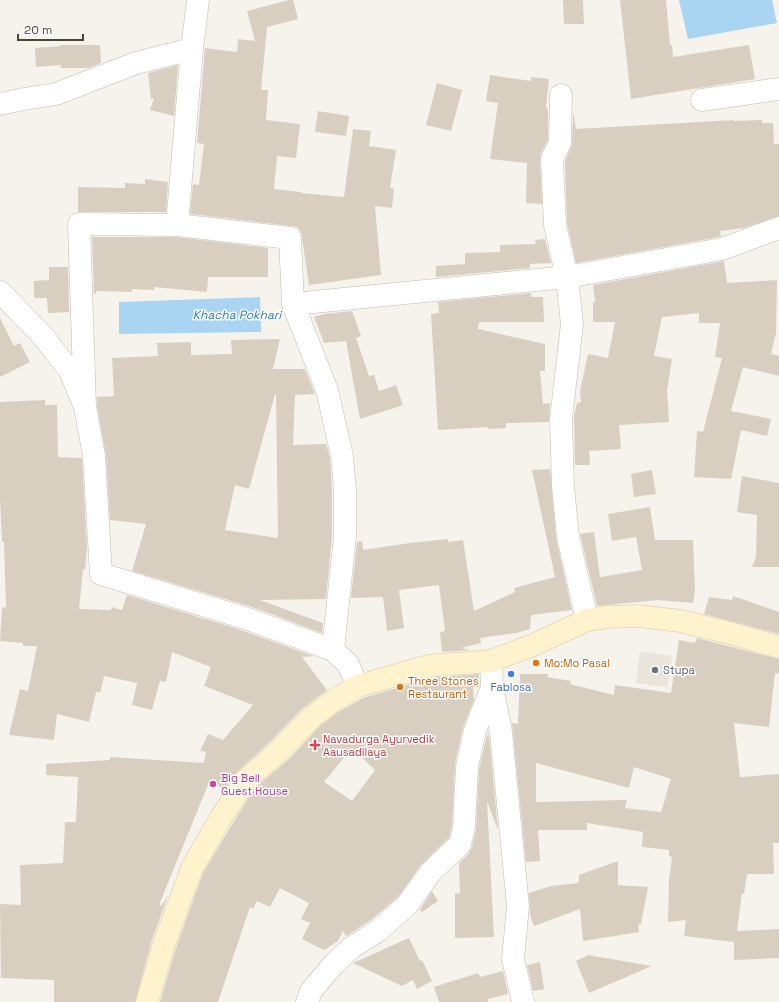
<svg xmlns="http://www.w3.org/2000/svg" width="779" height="1002" font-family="'Space Grotesk',sans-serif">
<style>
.residential{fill:#eae5da}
.water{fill:#a9d4f2}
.building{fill:#d8cfc1;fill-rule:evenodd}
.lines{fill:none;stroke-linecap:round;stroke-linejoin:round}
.street-casing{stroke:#c2bbae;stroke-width:23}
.secondary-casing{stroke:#d6c79b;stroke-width:23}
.street{stroke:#fff;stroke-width:22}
.secondary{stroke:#fff3cd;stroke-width:22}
.food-dot{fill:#e8710a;stroke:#fff;stroke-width:1.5}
.worship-dot{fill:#6b7280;stroke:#fff;stroke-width:1.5}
.shop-dot{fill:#3f7fe0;stroke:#fff;stroke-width:1.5}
.health-dot{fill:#e0444e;stroke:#fff;stroke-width:1.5}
.hotel-dot{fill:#d1479c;stroke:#fff;stroke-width:1.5}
.labels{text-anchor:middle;stroke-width:3;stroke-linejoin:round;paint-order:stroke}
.food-label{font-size:11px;fill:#c56008;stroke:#fff;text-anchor:start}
.worship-label{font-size:11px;fill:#5b616d;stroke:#fff;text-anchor:start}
.shop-label{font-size:11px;fill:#366cbe;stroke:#fff}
.health-label{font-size:11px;fill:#be3a42;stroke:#fff;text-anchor:start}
.hotel-label{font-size:11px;fill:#b23c85;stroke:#fff;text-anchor:start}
.water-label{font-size:12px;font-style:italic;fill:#2e7ab2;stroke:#fff}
</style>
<rect width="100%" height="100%" fill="#f6f3ec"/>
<path class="residential" d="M640,651L672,656L667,687L636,683Z"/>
<path class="water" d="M679,0H772L777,23L688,39Z
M260,297L261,332L119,334V302Z"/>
<path class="building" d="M289,0H293L298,19L267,27L261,90H268L266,120L300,124L296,158L277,156L274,189L301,192V193L344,197L353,129L371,131L369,146L396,150L390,188L394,189L392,208L375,206L381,275L309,285L302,237L301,232L297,227L291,226L190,214L193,184L199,185L204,144L197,143L205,48L237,52L238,39L255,41L247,11Z
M563,0H583L584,24H564Z
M620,0H666L670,45H672L673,57L749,45L755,79L631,99Z
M61,45H100L101,63L89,68H61V65L36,67L35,48L61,46Z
M178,65L174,116L150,110L154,98L151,99L148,73Z
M490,75L531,81V77L549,79L546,108L548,109V140L541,153L540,160L542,204L526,203L527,163L490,159L498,103L486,101Z
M437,83L462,90L451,131L426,125Z
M318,111L349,116L346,136L315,132Z
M573,115H574L576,129L734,120V121L762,120V123H773L774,144H779V216L744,228L720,231L721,236L719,237L576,263L567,223L565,162L572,144Z
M145,179L168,182L166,212H78V187L125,188V183L145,184Z
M92,237H176L268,248V277H208L207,292L154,287V290L132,289V292L96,291V294H94Z
M545,239L551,263L530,264V268L436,277V266L465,264V253L500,252V245L536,244L535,240Z
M724,261L727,283L777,280L776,333L771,354L779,356V376L743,367L731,411L771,419L767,436L741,430L731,479L694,477L697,431L703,432L722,358L715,357L720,323H699V313L662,317L654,356L672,359L667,391L669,422L619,425L621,449L589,451L590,465H575L574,415L577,403L581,402L580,391L588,354L608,358L615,322H593V302H595L593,285Z
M49,267H68L69,312L48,313L47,298H34V281L49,280Z
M531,293V297H543L544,322H479L478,329L545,344V371H540L543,404L550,403L549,422L506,423V428L488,429V427L438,430L431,314L439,313L438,302Z
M352,311L361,336L356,338L369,376L374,375L379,391L396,385L403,405L360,419L346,341L324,343L314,317L324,314Z
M0,318L14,346L20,343L30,362L0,377Z
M280,339L273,369H305L315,394L295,395L293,445L326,444L330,458L332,491V535L326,599L260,600L323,623L322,633L249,606L132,571L146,524L110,520L106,455L97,406V397L114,396L112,358L158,356L157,343L191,342V355L232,354L231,340ZM275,394H276L278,538L225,530L235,485L249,489Z
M45,400V405H57L58,457L82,458L87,548L85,570L83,569L79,609L111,610L112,607L122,610L127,595L241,630L313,656L302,657L327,690L303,708L271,741L238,771L224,790L210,780L159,905L161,906L168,896L152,940L135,1002H54V980L1,978L0,904L21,905L20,865L63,863L65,822H76L78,777L46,775V764L110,760V757L204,763L206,752L200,751L208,734L223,740L253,705L204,686L211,667L172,652L166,682L160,681L152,710L132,705L137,683L104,676L100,693L96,692L89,722L57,714L54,740L9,735L20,689L28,691L37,646H23V643L0,641L2,607L6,608L4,542H2L0,497V402Z
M550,469L556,538L572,610L531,615L530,629L516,633L480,638L481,643L461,648L470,650L442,652L440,632L445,631L439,585L399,590L404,628L387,631L383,597L351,598L357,542L362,541L363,550L410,543L448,539V542L463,540L474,611L515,592L514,588L555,577L532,470Z
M652,470L656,494L634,497L631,474Z
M742,476L779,483V567H752L756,557L757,515L737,512Z
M650,507L655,540H693L695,590L693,603L658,600L597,606L580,534L594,532L600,577L642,570L636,537L612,541L608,514Z
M733,596L779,612V634L704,614L709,597L732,600Z
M697,638L779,659V674L775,673L769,727L734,723L740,777L779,774V843H773L774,874H747L744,894L742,893L737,931L779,929V958L734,960V942L684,936L686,920L668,922L669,880L672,857L669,856V850L642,847L643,832L587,823V830H538L540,861L526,862L512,723L518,724L520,674H548L547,677L571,681L570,684L614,695L615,685L671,693L679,640L695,643ZM536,763L629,788L634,767L671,779L665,798L668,799H665L661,812L625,808L627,800L536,802Z
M479,674V687H473L474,700L463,727L455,764L452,825L449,838L421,865L398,897L371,920L348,935L346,936L343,931L338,941L324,950L302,939L310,923L301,919L309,903L280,888L270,907L257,901L253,909L250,907L218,1002H160L176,948L203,873L231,826L255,788L289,759L320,726L340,711L363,698L430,678ZM352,748L375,770L352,801L324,782Z
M487,735H489L498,830L487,801L494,937L455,938V894L460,893L459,863L469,853L472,847L476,830L479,769Z
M618,861V885L648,887L641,924L638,925L639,932L583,941L580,909L534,926L530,915L529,893L551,886L579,883V875Z
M432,891L438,901L422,912L420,909Z
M409,938L420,961L422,960L432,981L417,989L413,980L402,986L353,963Z
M588,955L652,966L589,993L576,961Z
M540,962L544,989L533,991L527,965Z
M503,971L508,994L487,999L488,1002H439L434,987L478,973L480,977Z"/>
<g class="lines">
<defs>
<path id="street" d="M561,95L560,143L552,159L555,225L567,277L572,324L561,419L563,487L568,537L587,620
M702,100L779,89
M0,104L24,99L56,94L136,63L192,49
M177,225L192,49L198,0
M0,292L42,335L70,371L85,407L94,456L101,574L245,618L333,650L348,664L358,686
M293,304L567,277L722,249L779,228
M85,407L79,224L177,225L290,238L293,304L327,390L342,456L345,490V536L333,650
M492,687L501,732L518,906L513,959L523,1002
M307,1002L311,991L333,965L351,948L379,930L407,905L431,872L460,844L464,827L467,767L475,730L492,687L491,661"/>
<path id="secondary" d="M147,1002L164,944L192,868L220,819L246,780L280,750L312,717L333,701L358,686L428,666L491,661L533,645L587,620L608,617L639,616L680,621L730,633L779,647"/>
</defs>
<use href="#street" class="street-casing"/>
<use href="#secondary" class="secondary-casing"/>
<use href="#street" class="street"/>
<use href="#secondary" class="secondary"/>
</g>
<g class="food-dot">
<circle cx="536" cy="663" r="4"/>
<circle cx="400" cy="687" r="4"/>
</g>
<circle class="worship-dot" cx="655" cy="670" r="4"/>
<circle class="shop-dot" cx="511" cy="674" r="4"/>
<path class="health-dot" d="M313 739h4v4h4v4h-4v4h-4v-4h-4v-4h4z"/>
<circle class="hotel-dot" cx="213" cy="784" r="4"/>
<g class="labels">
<g class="food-label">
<text x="544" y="667">Mo:Mo Pasal</text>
<text x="408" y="685">Three Stones<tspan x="408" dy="13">Restaurant</tspan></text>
</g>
<g class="worship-label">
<text x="663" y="674">Stupa</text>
</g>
<g class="shop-label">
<text x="511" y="691">Fablosa</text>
</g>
<g class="health-label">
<text x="323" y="743">Navadurga Ayurvedik<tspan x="323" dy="13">Aausadilaya</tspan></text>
</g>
<g class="hotel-label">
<text x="221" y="782">Big Bell<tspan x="221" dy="13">Guest House</tspan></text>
</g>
<g class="water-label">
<text x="237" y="319">Khacha Pokhari</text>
</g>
</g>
<path d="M18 34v6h65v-6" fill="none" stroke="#4b4439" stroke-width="2"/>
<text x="24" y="34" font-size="12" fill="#4b4439" stroke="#ffffff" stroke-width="3" paint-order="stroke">20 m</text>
</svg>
